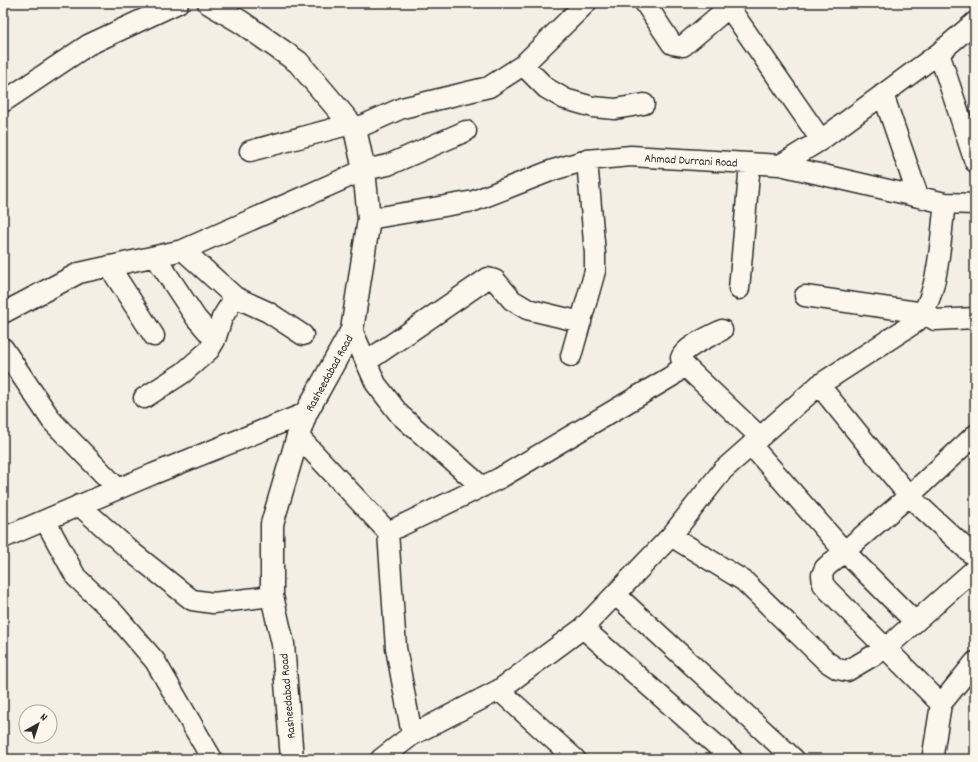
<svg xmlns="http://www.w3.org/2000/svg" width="978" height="762" font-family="Dekko,sans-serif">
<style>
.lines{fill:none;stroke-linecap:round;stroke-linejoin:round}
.street-casing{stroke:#2b2b2b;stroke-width:23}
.secondary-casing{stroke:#2b2b2b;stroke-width:25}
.street{stroke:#fbf7ec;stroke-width:20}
.secondary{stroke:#fbf7ec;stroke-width:22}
.labels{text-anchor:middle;stroke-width:3;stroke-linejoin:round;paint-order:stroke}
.street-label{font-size:12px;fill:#2b2b2b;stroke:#fbf7ec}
</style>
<rect width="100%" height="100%" fill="#f3efe4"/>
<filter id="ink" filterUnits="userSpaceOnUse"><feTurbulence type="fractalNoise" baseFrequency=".025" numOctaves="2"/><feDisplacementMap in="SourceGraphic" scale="8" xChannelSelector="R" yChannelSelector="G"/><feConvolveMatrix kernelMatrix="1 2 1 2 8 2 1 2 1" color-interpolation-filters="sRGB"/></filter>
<g filter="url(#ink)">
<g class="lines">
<defs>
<path id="street" d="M645,3L672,44L683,46L729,7
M726,3L821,140
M939,53L975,162
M523,65L546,88L565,99L593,107L615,109L644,104
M883,94L918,196
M3,102L88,45L178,3
M355,129L402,108L489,87L523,65L586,3
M250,151L351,124
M780,165L945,203L975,204
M369,219L474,201L553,170L587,160L631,156L780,165L821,140L939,53L975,22
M183,250L235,297L268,312L303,335
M155,256L196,318L215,340
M109,266L154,336
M739,289L750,163
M805,296L924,313L935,320L975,318
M3,313L79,273L183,250L364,170L388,165L466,131
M352,330L376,384L400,415L482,487
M722,330C711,336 684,347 681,358L684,365L760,437
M3,348L52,421L118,489
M571,356L595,271V254L587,160
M366,362L488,278L495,280L512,300L527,309L581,322
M819,385L909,496L975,557
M144,398L183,373L209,350L215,340L222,318L235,297
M298,436L388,532L396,648L412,735
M751,445L844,551L915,622
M79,505L133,553L192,600L213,603L272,596
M45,520L76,577L114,613L155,661L212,759
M388,532L500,478L672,376L684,365
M671,536L744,581L827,662L838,669L847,671L886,648L975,569
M3,538L153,474L306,413
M616,595L794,759
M583,628L732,759
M499,690L575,759
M941,704L828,590L823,584L822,575L825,568L909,496L975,435
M381,759L412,735L499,690L583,628L671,536L723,470L819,385L916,322C940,295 940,238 945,203
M934,759L933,754L941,704L975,662"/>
<path id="secondary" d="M209,3L241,22L298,62L355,129L364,170L369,219L352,330L306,413L298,436L272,524V596L283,644L292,759"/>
</defs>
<use href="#street" class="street-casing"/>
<use href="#secondary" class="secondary-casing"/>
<use href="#street" class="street"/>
<use href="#secondary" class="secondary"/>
</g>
</g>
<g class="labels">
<g class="street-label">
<text transform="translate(691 160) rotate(3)" y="4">Ahmad Durrani Road</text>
<text transform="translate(329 373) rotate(-61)" y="4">Rasheedabad Road</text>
<text transform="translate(287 696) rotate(-95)" y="4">Rasheedabad Road</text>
</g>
</g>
<rect width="978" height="762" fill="none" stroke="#fbf7ec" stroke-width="16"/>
<rect x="8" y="8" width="962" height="746" fill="none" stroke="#2b2b2b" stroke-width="1.5" filter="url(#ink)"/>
<g transform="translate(38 724) rotate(39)"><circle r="19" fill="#fbf7ec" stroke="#a8a59f"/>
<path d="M0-3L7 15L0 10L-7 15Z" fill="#2b2b2b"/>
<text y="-6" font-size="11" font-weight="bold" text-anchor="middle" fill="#2b2b2b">N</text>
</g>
</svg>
